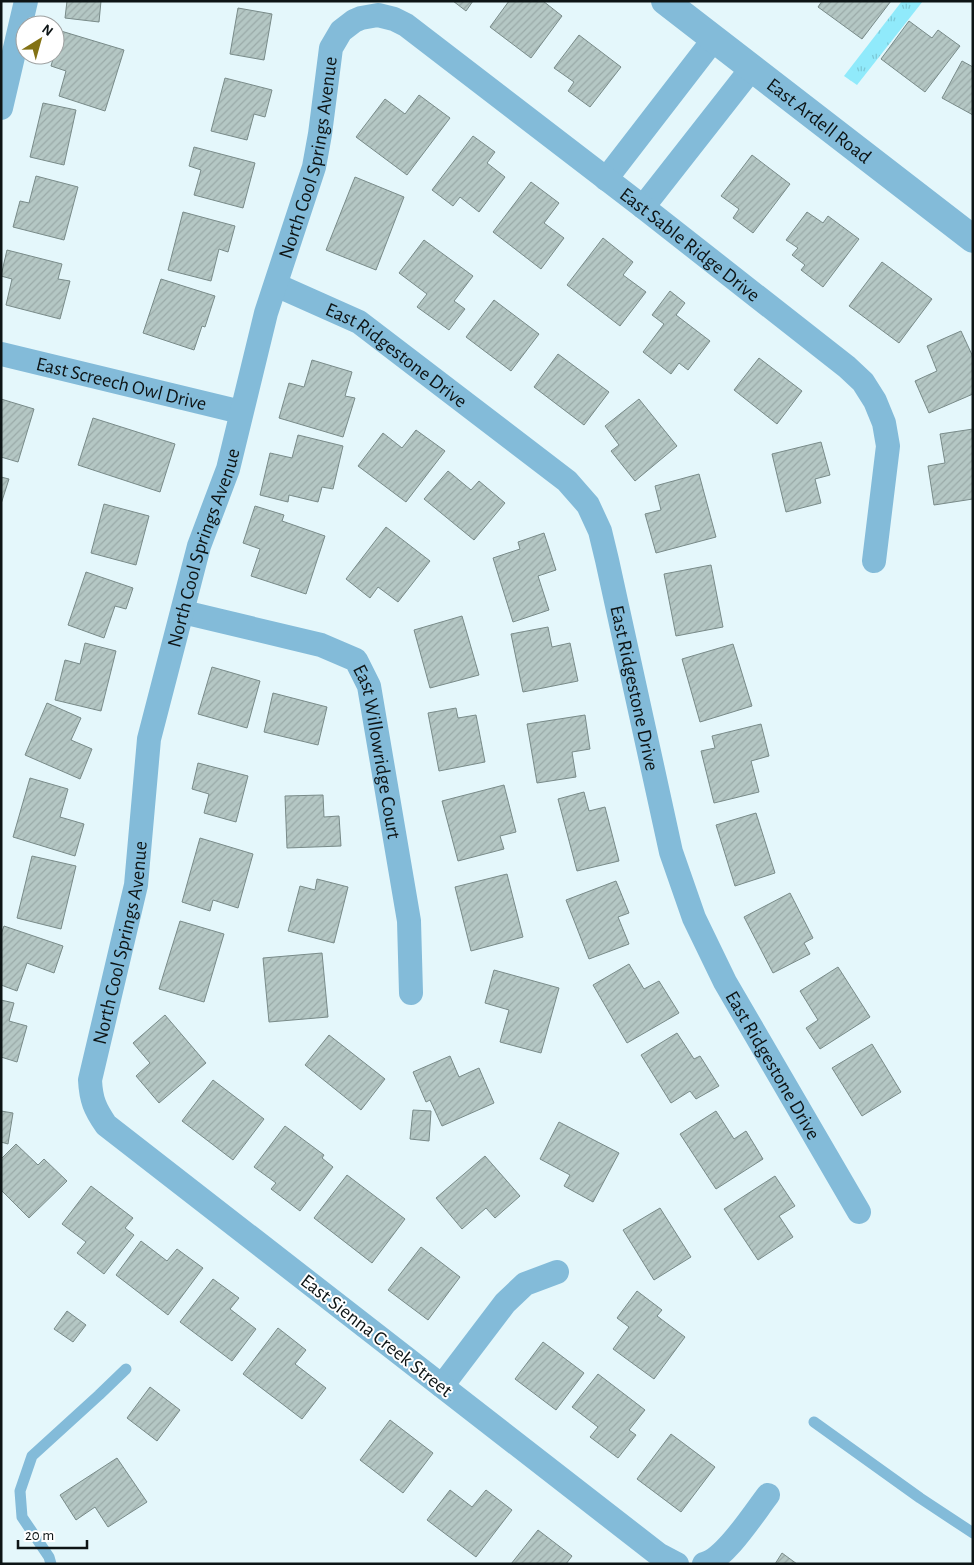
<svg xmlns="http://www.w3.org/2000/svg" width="974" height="1565" font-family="'Alegreya Sans',sans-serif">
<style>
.grass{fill:url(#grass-tufts)}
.building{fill:url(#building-hatch);stroke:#798b89}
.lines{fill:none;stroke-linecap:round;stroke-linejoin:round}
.service{stroke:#83bbd9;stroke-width:11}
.minor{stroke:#83bbd9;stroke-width:24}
.tertiary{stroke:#83bbd9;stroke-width:28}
.labels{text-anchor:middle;stroke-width:4;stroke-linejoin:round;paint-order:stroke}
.street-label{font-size:20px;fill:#0d1415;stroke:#fff}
</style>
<defs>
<pattern id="grass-tufts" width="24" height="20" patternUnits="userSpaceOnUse" patternTransform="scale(1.25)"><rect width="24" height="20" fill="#90eafb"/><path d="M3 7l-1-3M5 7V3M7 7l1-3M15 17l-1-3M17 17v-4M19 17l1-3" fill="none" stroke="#7bc8d6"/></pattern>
<pattern id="building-hatch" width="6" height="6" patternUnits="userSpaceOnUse" patternTransform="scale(1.25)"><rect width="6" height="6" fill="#b4c7c4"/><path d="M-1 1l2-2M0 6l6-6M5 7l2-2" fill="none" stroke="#9aaaa8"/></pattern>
</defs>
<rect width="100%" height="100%" fill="#e4f7fb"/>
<path class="grass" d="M902,1H923L857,85L844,76Z"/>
<path class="building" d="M67,1H101L99,22L65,18Z
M453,1H473L466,11Z
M509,1H543L562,16L531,58L490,27Z
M822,1H891L862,39L818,7Z
M238,8L272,14L264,60L230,54Z
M909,21L932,38L938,30L960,46L925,92L881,59Z
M61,31L124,50L105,111L59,96L66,71L51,66Z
M579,35L621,67L590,107L568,91L574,82L554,68Z
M962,61L973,67V115L942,98Z
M225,78L272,90L265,117L254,114L247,140L211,131Z
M419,95L450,118L407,175L356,137L385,99L405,114Z
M43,103L76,110L64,165L30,157Z
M473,136L495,152L487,163L505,177L479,212L460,197L453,206L432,190Z
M194,147L255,163L243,208L194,195L201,170L189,166Z
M752,155L790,184L753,233L733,218L739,209L721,196Z
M36,176L78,187L64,240L13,227L20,201L29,203Z
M355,177L404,197L376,270L326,250Z
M531,182L559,203L544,223L564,238L541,269L493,232Z
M183,212L235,226L228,252L219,249L211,281L168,270Z
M807,212L823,223L828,216L859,239L823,287L801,270L805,265L792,255L798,248L786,240Z
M603,238L633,262L623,275L646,292L620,326L567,285Z
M424,240L473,276L454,301L465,309L449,330L417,307L427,294L399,273Z
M7,250L62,264L58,279L70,281L60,319L6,305L12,279L1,276Z
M882,262L932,299L899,343L849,306Z
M161,279L215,296L205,327L202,326L194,350L143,333Z
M670,291L685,303L676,315L710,341L688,370L679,363L671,374L643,352L664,324L652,315Z
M494,300L539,334L511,371L466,337Z
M961,331L973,357V394L929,413L915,381L937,371L927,346Z
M558,354L609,392L584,425L534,387Z
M759,358L802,391L777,424L734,390Z
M312,360L352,372L345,396L355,398L343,437L279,418L289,383L304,387Z
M1,399L34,409L18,462L1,457Z
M639,399L677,446L635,481L611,451L619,445L605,426Z
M93,418L175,444L160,492L78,465Z
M973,429V499L934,505L928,466L945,463L940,434Z
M416,430L445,451L406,502L358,466L383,433L402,448Z
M298,435L343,446L333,489L322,487L318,502L289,495L288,502L260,495L270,453L292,458Z
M821,442L830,475L815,479L821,503L786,512L772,454Z
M448,471L471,490L479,481L505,503L474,540L424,499Z
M699,474L716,537L656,553L645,514L661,510L655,486Z
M1,477L9,479L1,504Z
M104,504L149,516L136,565L91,553Z
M255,506L284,515L282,521L325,536L306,594L251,576L260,549L243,543Z
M386,527L430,561L398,602L378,587L370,598L346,579Z
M544,533L556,570L538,576L549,610L513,622L493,558L520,549L518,542Z
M711,565L723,627L676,636L664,574Z
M86,572L133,588L126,609L115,606L104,638L68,625Z
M462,616L479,675L430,688L414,630Z
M548,627L552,647L570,643L578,681L523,692L511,634Z
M85,643L116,651L101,711L55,700L65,660L80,664Z
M733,644L752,706L700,722L682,659Z
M212,667L260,681L247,728L198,714Z
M273,693L327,707L318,745L264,732Z
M47,703L81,718L71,740L92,749L80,779L25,755Z
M456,708L458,718L476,715L485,762L439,771L428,713Z
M585,715L590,749L572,752L576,777L537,783L527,724Z
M761,724L769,756L751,761L759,792L714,803L701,751L715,748L712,736Z
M198,763L248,776L236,822L204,813L209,794L192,789Z
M30,778L68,789L60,817L84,824L75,856L13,837Z
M504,785L516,832L500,836L504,849L458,861L442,801Z
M584,792L589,811L605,807L619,861L577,871L558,799Z
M323,795L324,817L339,816L341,846L287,848L285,796Z
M756,813L775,873L735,886L716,825Z
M200,838L253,854L238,908L213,900L210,911L182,902Z
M32,856L76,866L61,929L17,918Z
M507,874L523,937L471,951L455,887Z
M317,879L348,887L334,943L288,931L300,886L315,890Z
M616,881L629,913L618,917L629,944L589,959L566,900Z
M790,893L813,938L804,943L810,954L773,973L744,917Z
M180,921L224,934L204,1002L159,989Z
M4,926L63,946L54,973L27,963L17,991L1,985V934Z
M322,953L328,1017L269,1022L263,958Z
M629,964L644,989L659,981L679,1013L627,1043L593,985Z
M838,967L870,1017L820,1049L806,1028L818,1020L800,991Z
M494,970L559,988L541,1053L500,1042L509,1010L485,1003Z
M1,1000L14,1003L9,1021L27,1026L17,1062L1,1057Z
M165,1015L206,1063L159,1103L136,1076L150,1063L133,1043Z
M677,1033L694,1059L700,1056L719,1086L696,1099L690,1091L671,1103L641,1055Z
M329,1035L385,1079L361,1110L305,1065Z
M872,1044L901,1092L862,1116L832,1068Z
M450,1056L459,1077L479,1068L494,1103L442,1126L430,1100L426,1102L413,1072Z
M213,1080L264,1119L233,1160L182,1121Z
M413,1110L431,1111L429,1141L410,1139Z
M1,1111L13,1113L8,1144L1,1142Z
M716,1111L734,1139L746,1131L763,1159L716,1189L680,1134Z
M559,1122L619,1153L593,1202L564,1186L570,1175L540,1159Z
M285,1126L324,1155L322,1158L333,1167L300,1211L271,1189L276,1183L254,1167Z
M16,1144L38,1165L44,1159L67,1181L29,1218L1,1190V1159Z
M485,1156L520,1196L495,1218L486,1208L462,1229L436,1198Z
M347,1175L405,1219L372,1263L314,1218Z
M775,1176L795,1206L779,1216L793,1237L758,1260L724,1209Z
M91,1186L133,1218L125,1228L134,1235L104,1274L77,1253L86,1242L62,1224Z
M660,1208L691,1257L654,1280L623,1230Z
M141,1241L167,1261L177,1249L203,1268L168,1315L116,1275Z
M421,1247L460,1277L428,1320L388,1290Z
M213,1279L239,1298L230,1309L256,1329L232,1361L180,1322Z
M637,1291L662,1310L657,1316L685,1337L654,1379L613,1349L629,1327L617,1318Z
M67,1311L86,1325L73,1342L54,1329Z
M278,1328L306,1350L295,1364L326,1388L302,1419L243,1374Z
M543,1342L584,1373L556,1410L515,1379Z
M598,1374L645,1410L629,1430L636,1435L618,1458L590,1437L598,1427L572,1407Z
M150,1387L180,1410L157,1441L127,1418Z
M390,1420L433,1453L403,1493L360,1460Z
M671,1434L715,1467L681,1512L637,1479Z
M117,1458L147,1502L108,1527L95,1507L76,1520L60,1495Z
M450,1490L472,1507L486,1490L512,1510L476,1557L427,1520Z
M538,1530L572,1556L566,1564H511Z
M782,1553L797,1564H775Z"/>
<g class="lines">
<path class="service" d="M814,1422L920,1498L973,1533
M51,1564L49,1557L22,1517L20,1491L32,1456L99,1395L126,1369"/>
<g class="minor">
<path d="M1,108L26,1"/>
<path d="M606,179L714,39"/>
<path d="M643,207L752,68"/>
<path id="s1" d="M276,285L359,322L567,481L588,505L600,531L607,560L671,852L694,918L725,982L859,1212"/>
<path id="s2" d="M1,354L241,412"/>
<path id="s3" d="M183,612L321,645L356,660L369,686L409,921L411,993"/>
<path d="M442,1386L505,1303L525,1284L557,1272"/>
<path id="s4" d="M677,1564L658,1554L106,1125C95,1109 91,1100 90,1080L136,885L149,739L199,546L228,469L266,313L314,167L320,134L331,48L341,31L354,21L361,18L378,15L394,19L406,25L643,207L847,367L863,382L875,401L884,423L888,446L874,561"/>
<path d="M704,1564C725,1559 754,1513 768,1495"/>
</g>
<path class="tertiary" id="s5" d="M665,1L973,239"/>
</g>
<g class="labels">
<g class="street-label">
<text dy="7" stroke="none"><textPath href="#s5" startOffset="195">East Ardell Road</textPath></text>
<text dy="7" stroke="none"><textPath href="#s4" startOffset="1720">North Cool Springs Avenue</textPath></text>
<text dy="7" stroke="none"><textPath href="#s4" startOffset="2282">East Sable Ridge Drive</textPath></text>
<text dy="7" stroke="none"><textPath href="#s1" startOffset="140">East Ridgestone Drive</textPath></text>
<text dy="7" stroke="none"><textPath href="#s2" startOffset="124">East Screech Owl Drive</textPath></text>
<text dy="7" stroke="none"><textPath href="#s4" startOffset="1315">North Cool Springs Avenue</textPath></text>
<text dy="7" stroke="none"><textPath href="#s1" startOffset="574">East Ridgestone Drive</textPath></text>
<text dy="7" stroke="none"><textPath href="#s3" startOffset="275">East Willowridge Court</textPath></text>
<text dy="7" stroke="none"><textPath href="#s4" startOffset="910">North Cool Springs Avenue</textPath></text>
<text dy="7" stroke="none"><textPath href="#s1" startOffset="979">East Ridgestone Drive</textPath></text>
<text transform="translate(377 1335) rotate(38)" y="7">East Sienna Creek Street</text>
</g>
</g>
<rect width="974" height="1565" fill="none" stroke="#0d1415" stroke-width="5"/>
<g transform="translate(40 40) rotate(37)"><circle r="24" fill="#ffffff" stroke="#9ea1a1"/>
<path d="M0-4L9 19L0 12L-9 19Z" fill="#837214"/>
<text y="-8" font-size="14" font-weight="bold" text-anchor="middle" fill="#0d1415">N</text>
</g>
<path d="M18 1540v8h69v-8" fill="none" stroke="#0d1415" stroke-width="2.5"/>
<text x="25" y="1540" font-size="15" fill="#0d1415" stroke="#ffffff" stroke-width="4" paint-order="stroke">20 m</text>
</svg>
